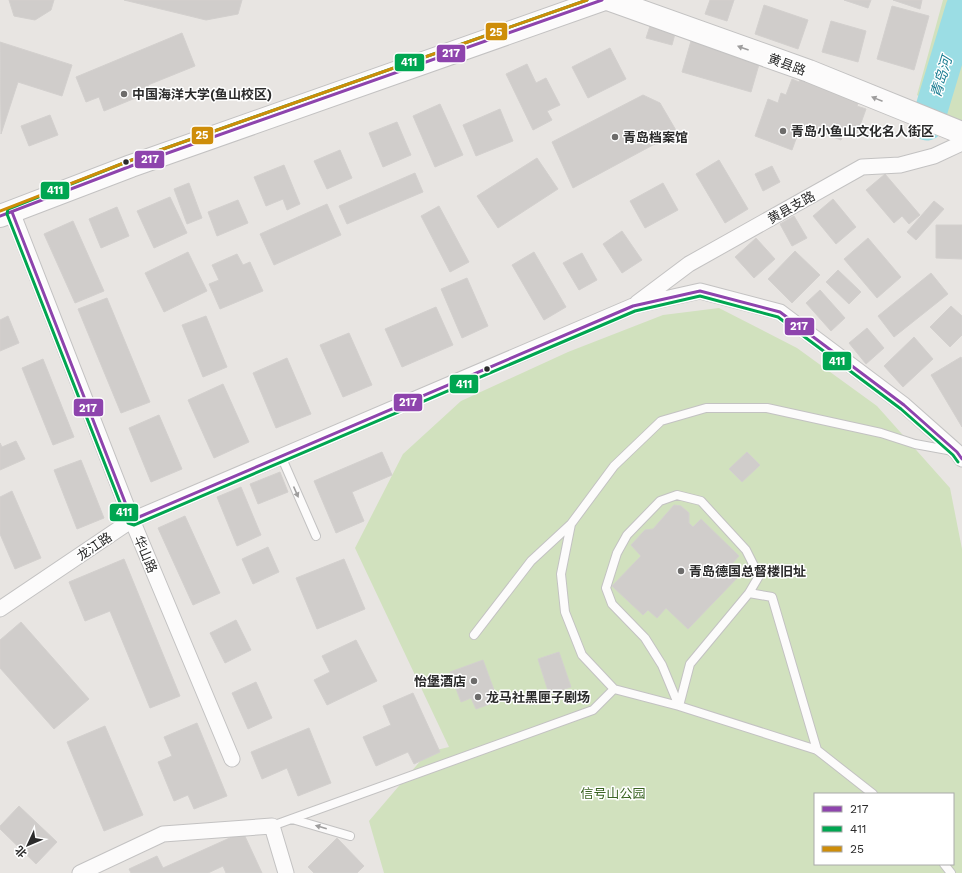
<svg xmlns="http://www.w3.org/2000/svg" width="962" height="873" font-family="'Work Sans','Noto Sans SC',sans-serif">
<style>
.green{fill:#d1e1be;fill-rule:evenodd}
.lines{fill:none;stroke-linecap:round;stroke-linejoin:round}
.river{stroke:#9bdde4;stroke-width:33}
.building{fill:#d0cdcb;stroke:#d3d0ce}
.lane-casing{stroke:#c3c2c2;stroke-width:10}
.street-casing{stroke:#c3c2c2;stroke-width:17}
.secondary-casing{stroke:#c3c2c2;stroke-width:24}
.lane{stroke:#fcfbfb;stroke-width:8}
.street{stroke:#fcfbfb;stroke-width:15}
.secondary{stroke:#fcfbfb;stroke-width:22}
.bus-1-casing{stroke:#fff;stroke-width:6}
.bus-2-casing{stroke:#fff;stroke-width:6}
.bus-3-casing{stroke:#fff;stroke-width:6}
.bus-1{stroke:#8e44ad;stroke-width:3}
.bus-2{stroke:#00a651;stroke-width:3}
.bus-3{stroke:#ce8d09;stroke-width:3}
.oneway{fill:#9e9d9d}
.poi-dot{fill:#6d6c6b;stroke:#fff;stroke-width:1.5}
.bus-dot{fill:#2b2b2b;stroke:#fff;stroke-width:1.5}
.labels{text-anchor:middle;stroke-width:3;stroke-linejoin:round;paint-order:stroke}
.street-label{font-size:13px;fill:#2b2b2b;stroke:#fff}
.poi-label{font-size:13px;font-weight:bold;fill:#2b2b2b;stroke:#fff;text-anchor:start}
.park-label{font-size:13px;fill:#396321;stroke:#fff}
.water-label{font-size:14px;font-style:italic;fill:#197c91;stroke:#fff}
.line-badge{stroke:#fff;stroke-width:1.5}
.badge-label{font-size:11px;text-anchor:middle;font-weight:bold;fill:#fff}
</style>
<rect width="100%" height="100%" fill="#e8e5e2"/>
<path class="green" d="M943,0H962V125L917,95Z
M719,308L797,348L877,406L950,488L962,549V873H384L369,821L428,752L449,747L355,548L403,454L461,401L568,352L663,315ZM815,794H953V864H815Z"/>
<g class="lines">
<path class="river" d="M927,124L962,8"/>
</g>
<path class="building" d="M9,0H54L51,10L35,20L14,16Z
M124,0H242L238,14L206,20Z
M710,0H734L727,21L705,14Z
M844,0H871L868,8Z
M893,0H922L920,9Z
M764,5L808,20L798,49L755,34Z
M892,6L929,16L914,70L877,59Z
M831,21L866,31L858,62L822,52Z
M651,23L676,30L672,45L646,38Z
M182,33L195,66L148,85L150,92L104,111L99,97L86,102L76,77Z
M691,41L760,61L751,92L682,72Z
M0,42L72,65L62,96L18,82L1,134Z
M610,48L626,79L588,98L572,67Z
M527,64L536,83L546,78L560,105L547,111L552,120L533,130L506,74Z
M801,77L860,99L857,106L866,109L857,134L845,130L841,140L801,125L792,150L755,136L768,99L778,103L781,93L786,95L792,79L799,82Z
M643,95L660,103L677,132L573,188L552,142Z
M440,104L463,155L435,167L413,116Z
M500,109L513,141L476,156L463,125Z
M50,115L58,135L29,146L21,126Z
M397,122L411,155L383,167L369,133Z
M340,150L352,178L327,189L314,161Z
M537,158L558,189L498,228L477,196Z
M719,160L748,209L725,223L696,174Z
M284,165L300,204L287,210L283,199L266,206L254,177Z
M772,166L780,182L763,191L755,174Z
M415,173L423,192L347,224L339,206Z
M885,174L920,215L909,224L902,216L894,223L866,190Z
M189,183L202,218L187,224L174,189Z
M663,183L678,210L645,228L630,201Z
M170,197L187,233L154,248L137,211Z
M833,199L856,227L836,244L813,216Z
M238,200L248,223L217,236L208,212Z
M934,201L944,209L916,240L907,232Z
M327,204L341,235L274,265L260,234Z
M439,206L469,262L450,272L421,216Z
M117,207L129,236L101,248L89,219Z
M794,216L807,238L792,246L780,224Z
M73,221L104,291L75,303L44,234Z
M936,225H962V259L936,258Z
M622,231L642,260L622,273L603,244Z
M756,238L775,259L754,278L735,257Z
M868,238L901,277L877,298L844,259Z
M795,251L820,275L792,303L768,279Z
M188,252L207,291L164,312L145,273Z
M534,252L566,307L544,320L512,265Z
M582,253L597,280L579,290L563,263Z
M237,254L243,265L250,262L263,291L220,309L209,284L219,280L212,265Z
M838,270L861,292L849,304L826,282Z
M931,273L948,294L894,337L878,316Z
M467,278L488,326L462,338L441,289Z
M820,290L845,318L831,331L806,303Z
M107,298L150,402L121,413L78,309Z
M951,306L962,316V335L950,347L930,327Z
M436,307L453,345L402,367L385,329Z
M8,316L19,343L0,351V320Z
M206,316L227,367L203,377L182,325Z
M867,328L884,348L866,364L849,343Z
M349,333L372,385L343,397L320,345Z
M914,337L933,359L903,387L884,366Z
M961,357L962,359V427L931,375Z
M287,358L311,414L276,428L253,373Z
M43,359L74,437L53,445L22,368Z
M223,384L249,442L214,458L188,400Z
M159,415L182,469L151,482L129,428Z
M16,441L25,459L0,470V443L2,447Z
M382,452L392,475L352,492L364,521L336,533L314,481Z
M747,452L760,465L742,482L729,469Z
M81,460L104,518L77,529L54,470Z
M280,472L288,492L258,504L250,484Z
M241,487L261,535L237,546L217,497Z
M12,491L41,558L15,569L0,534V497Z
M674,505L681,506L689,513V523L693,527L701,519L739,556L730,566L740,575L688,629L666,608L657,618L648,610L643,615L612,586L641,556L631,545L645,530L653,529Z
M185,516L220,593L193,605L158,528Z
M268,547L279,572L253,584L242,559Z
M124,559L180,696L150,708L110,611L85,621L69,582Z
M344,559L365,609L317,629L296,578Z
M236,620L251,650L225,663L210,633Z
M21,622L89,699L54,729L0,668V640Z
M356,640L377,681L327,705L314,680L330,672L322,656Z
M559,652L571,687L549,694L538,659Z
M483,660L498,701L476,709L471,698L461,702L450,672Z
M256,682L272,718L248,729L232,693Z
M413,693L440,752L414,764L408,752L376,766L363,737L391,725L383,706Z
M197,723L227,796L194,809L188,795L174,801L158,762L172,756L164,737Z
M105,726L143,815L104,831L67,742Z
M309,728L331,783L298,796L287,768L262,779L251,752Z
M19,806L57,842L36,864L0,829V826Z
M243,832L262,873H226L223,866L208,873H131L129,869L157,856L163,868Z
M337,838L364,866L357,873H314L308,867Z"/>
<g class="lines">
<defs>
<path id="lane" d="M281,456L316,536
M677,495L701,501L746,550L759,576L749,593L690,664L679,706L662,665L645,638L612,604L606,588L617,553L627,535L660,501Z
M749,593L772,597L817,750
M474,635L531,561L571,524
M873,794L817,750L679,706L614,689L582,655L565,612L561,574L571,524L614,466L661,421L706,408H767L881,433L915,444L953,451
M292,819L350,836
M272,826L593,710L614,689
M944,864L951,873"/>
<path id="street" d="M12,212L132,520L232,759
M637,303L689,264L862,167L900,165L934,156L962,143
M0,609L132,520L633,306L700,291L780,312L904,405L957,452L962,459
M80,873L163,834L272,826L286,873"/>
<path id="secondary" d="M610,0L809,71L962,133
M0,216L131,166L602,0"/>
</defs>
<use href="#lane" class="lane-casing"/>
<use href="#street" class="street-casing"/>
<use href="#secondary" class="secondary-casing"/>
<use href="#lane" class="lane"/>
<use href="#street" class="street"/>
<use href="#secondary" class="secondary"/>
<defs>
<path id="bus-1" d="M12,212L132,520L633,306L700,291L780,312L904,405L957,452L962,459
M0,216L131,166L602,0"/>
<path id="bus-2" d="M587,0L129,161L8,209L7,214L128,523L134,525L635,311L700,296L778,317L901,409L953,455L958,462"/>
<path id="bus-3" d="M0,211L129,161L587,0"/>
</defs>
<use href="#bus-1" class="bus-1-casing"/>
<use href="#bus-2" class="bus-2-casing"/>
<use href="#bus-3" class="bus-3-casing"/>
<use href="#bus-1" class="bus-1"/>
<use href="#bus-2" class="bus-2"/>
<use href="#bus-3" class="bus-3"/>
</g>
<defs><path id="oneway-solid" d="M-6-.8H1V-3.2L6.5 0L1 3.2V.8H-6Z"/></defs>
<g class="oneway">
<use href="#oneway-solid" transform="translate(743 48) rotate(-160)"/>
<use href="#oneway-solid" transform="translate(877 99) rotate(-158)"/>
<use href="#oneway-solid" transform="translate(296 492) rotate(66)"/>
<use href="#oneway-solid" transform="translate(321 827) rotate(-164)"/>
</g>
<g class="poi-dot">
<circle cx="124" cy="94" r="4"/>
<circle cx="783" cy="131" r="4"/>
<circle cx="615" cy="137" r="4"/>
<circle cx="681" cy="571" r="4"/>
<circle cx="474" cy="681" r="4"/>
<circle cx="478" cy="697" r="4"/>
</g>
<g class="bus-dot">
<circle cx="126" cy="162" r="3.5"/>
<circle cx="487" cy="369" r="3.5"/>
</g>
<g class="labels">
<g class="street-label">
<text transform="translate(787 64) rotate(20)" y="5">黄县路</text>
<text transform="translate(791 207) rotate(-29)" y="5">黄县支路</text>
<text transform="translate(94 546) rotate(-34)" y="5">龙江路</text>
<text transform="translate(146 554) rotate(67)" y="5">华山路</text>
</g>
<g class="poi-label">
<text x="132" y="99">中国海洋大学(鱼山校区)</text>
<text x="791" y="136">青岛小鱼山文化名人街区</text>
<text x="623" y="142">青岛档案馆</text>
<text x="689" y="576">青岛德国总督楼旧址</text>
<text x="466" y="686" text-anchor="end">怡堡酒店</text>
<text x="486" y="702">龙马社黑匣子剧场</text>
</g>
<g class="park-label">
<text x="613" y="798">信号山公园</text>
</g>
<g class="water-label">
<text transform="translate(941 77) rotate(-73)" y="5">青岛河</text>
</g>
</g>
<g class="line-badge">
<rect x="485" y="22" width="23" height="19" rx="4" fill="#ce8d09"/>
<rect x="436" y="44" width="30" height="19" rx="4" fill="#8e44ad"/>
<rect x="394" y="53" width="31" height="19" rx="4" fill="#00a651"/>
<rect x="191" y="126" width="23" height="19" rx="4" fill="#ce8d09"/>
<rect x="134" y="150" width="31" height="19" rx="4" fill="#8e44ad"/>
<rect x="40" y="181" width="30" height="19" rx="4" fill="#00a651"/>
<rect x="784" y="317" width="31" height="19" rx="4" fill="#8e44ad"/>
<rect x="822" y="351" width="30" height="20" rx="4" fill="#00a651"/>
<rect x="449" y="374" width="30" height="20" rx="4" fill="#00a651"/>
<rect x="393" y="393" width="30" height="19" rx="4" fill="#8e44ad"/>
<rect x="73" y="398" width="31" height="19" rx="4" fill="#8e44ad"/>
<rect x="109" y="503" width="30" height="19" rx="4" fill="#00a651"/>
</g>
<g class="badge-label">
<text x="496" y="36">25</text>
<text x="451" y="57">217</text>
<text x="409" y="66">411</text>
<text x="202" y="139">25</text>
<text x="150" y="163">217</text>
<text x="55" y="194">411</text>
<text x="799" y="330">217</text>
<text x="837" y="365">411</text>
<text x="464" y="388">411</text>
<text x="408" y="406">217</text>
<text x="88" y="412">217</text>
<text x="124" y="516">411</text>
</g>
<rect x="814" y="793" width="140" height="72" fill="#ffffff" stroke="#aaaaaa"/>
<rect x="822" y="806" width="20" height="6" fill="#8e44ad" stroke="#aaaaaa"/>
<text x="850" y="813" font-size="12" fill="#2b2b2b">217</text>
<rect x="822" y="826" width="20" height="6" fill="#00a651" stroke="#aaaaaa"/>
<text x="850" y="833" font-size="12" fill="#2b2b2b">411</text>
<rect x="822" y="846" width="20" height="6" fill="#ce8d09" stroke="#aaaaaa"/>
<text x="850" y="853" font-size="12" fill="#2b2b2b">25</text>
<g transform="translate(28 845) rotate(226)" stroke="#ffffff" stroke-width="3" paint-order="stroke">
<path d="M0-3L7 15L0 10L-7 15Z" fill="#2b2b2b"/>
<text y="-6" font-size="11" font-weight="bold" text-anchor="middle" fill="#2b2b2b">北</text>
</g>
</svg>
